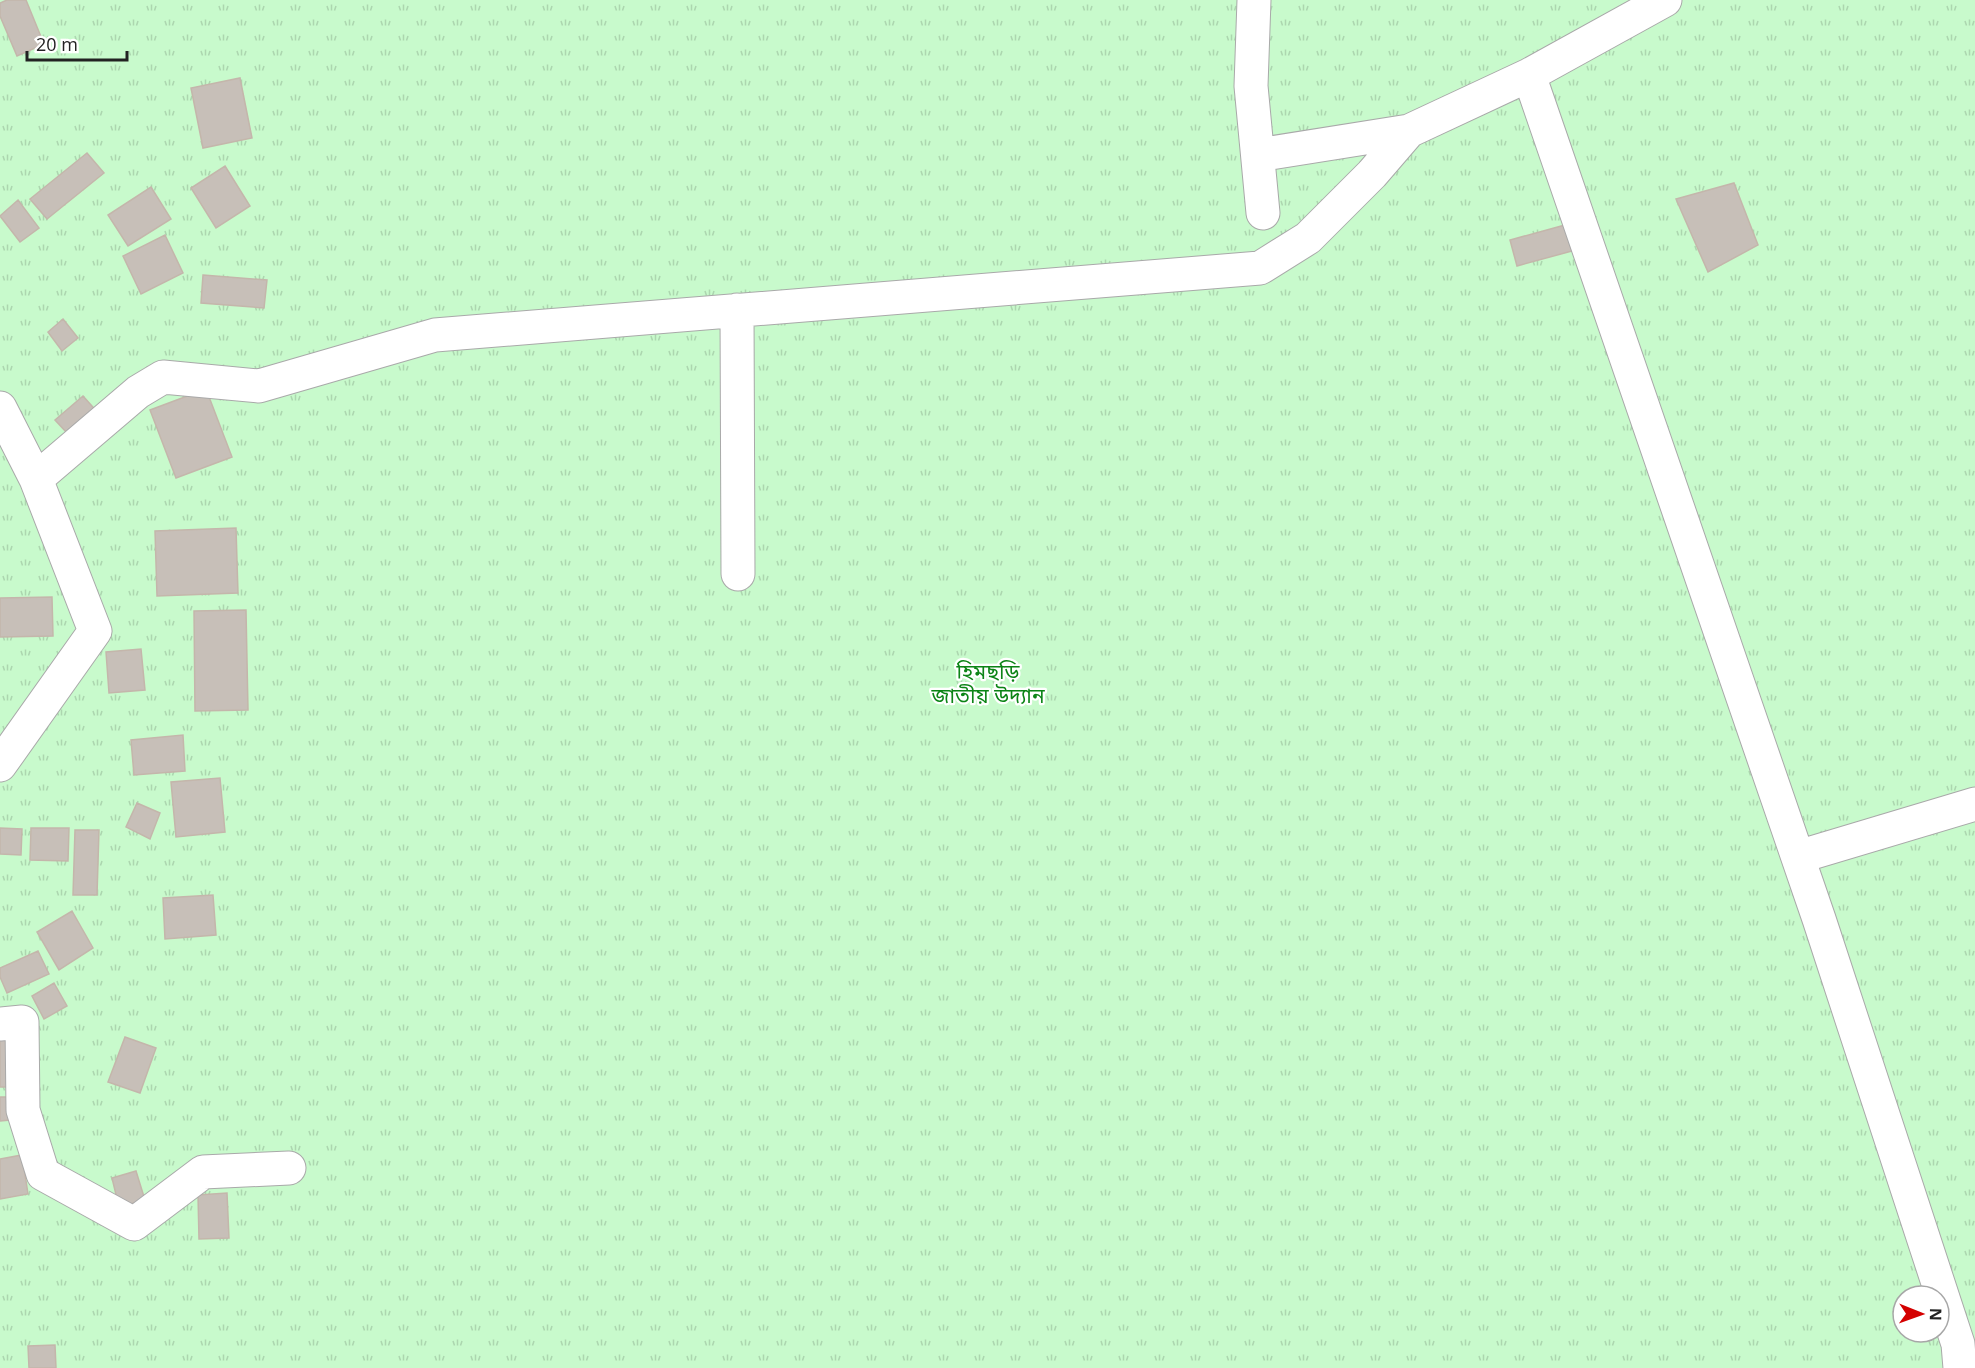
<svg xmlns="http://www.w3.org/2000/svg" width="1975" height="1368" font-family="'Open Sans','Noto Sans Bengali',sans-serif">
<style>
.park{fill:url(#park-tufts);fill-rule:evenodd}
.building{fill:#c7bfb8;stroke:#c4b6ab;stroke-width:1.5}
.lines{fill:none;stroke-linecap:round;stroke-linejoin:round}
.street-casing{stroke:#a9a9a9;stroke-width:35}
.street{stroke:#fff;stroke-width:33}
.labels{text-anchor:middle;stroke-width:4.5;stroke-linejoin:round;paint-order:stroke}
.park-label{font-size:21px;fill:#0c8416;stroke:#fff}
</style>
<defs>
<pattern id="park-tufts" width="24" height="20" patternUnits="userSpaceOnUse" patternTransform="scale(1.5)"><rect width="24" height="20" fill="#c8facc"/><path d="M3 7l-1-3M5 7V3M7 7l1-3M15 17l-1-3M17 17v-4M19 17l1-3" fill="none" stroke="#acd6af"/></pattern>
</defs>
<rect width="100%" height="100%" fill="#f2efe9"/>
<path class="park" d="M0,0H1975V1368H0ZM1903,1296H1939V1332H1903Z"/>
<path class="building" d="M7,0H26L44,44L17,56L0,16V3Z
M240,78L252,138L203,148L191,88Z
M87,153L104,173L47,219L30,199Z
M225,166L250,206L216,228L191,188Z
M1734,183L1758,245L1708,272L1676,199Z
M151,187L171,219L128,246L108,215Z
M18,200L39,228L20,242L0,216Z
M1565,225L1572,251L1517,266L1510,240Z
M165,235L183,273L141,294L123,256Z
M203,275L267,280L264,308L201,303Z
M63,319L78,338L62,351L48,332Z
M206,389L232,457L176,478L150,410Z
M83,396L108,424L81,448L55,420Z
M236,528L238,593L157,596L155,531Z
M52,597L53,636L0,637V598Z
M246,610L248,710L195,711L194,611Z
M141,649L145,690L109,693L106,652Z
M183,735L185,771L134,775L131,740Z
M220,778L225,832L176,837L171,782Z
M137,803L160,813L150,839L126,827Z
M0,828L22,829L21,855L0,854Z
M31,828H69L68,861L30,860Z
M75,830H99L97,895H73Z
M213,895L216,935L165,939L163,898Z
M72,911L93,948L59,970L37,932Z
M38,951L49,974L7,993L0,977V968Z
M54,983L67,1006L44,1019L32,996Z
M0,1034H9L11,1087H0Z
M125,1037L156,1048L140,1093L108,1082Z
M0,1097H9L10,1120L0,1121Z
M22,1155L28,1194L0,1199V1159Z
M136,1171L145,1200L119,1207L112,1178Z
M227,1193L229,1238L199,1239L198,1195Z
M55,1345L56,1368H29L28,1346Z"/>
<g class="lines">
<defs>
<path id="street" d="M1254,0L1251,86L1263,213
M1529,75L1819,919L1958,1344L1960,1368
M1258,155L1409,131
M737,310L738,574
M0,408L36,479L95,631L0,765
M36,479L138,392L163,377L259,386L435,335L1260,268L1308,238L1372,174L1409,131L1529,75L1665,0
M1798,857L1975,804
M0,1024L22,1022L23,1110L43,1174L134,1224L203,1172L289,1168"/>
</defs>
<use href="#street" class="street-casing"/>
<use href="#street" class="street"/>
</g>
<g class="labels">
<g class="park-label">
<text x="988" y="679">হিমছড়ি<tspan x="988" dy="24">জাতীয় উদ্যান</tspan></text>
</g>
</g>
<g transform="translate(1921 1314) rotate(91)"><circle r="28" fill="#ffffff" stroke="#a7a7a7" stroke-width="1.5"/>
<path d="M0-4.5L10 22L0 15L-10 22Z" fill="#d40000"/>
<text y="-9" font-size="16" font-weight="bold" text-anchor="middle" fill="#222222">N</text>
</g>
<path d="M27 51v9h100v-9" fill="none" stroke="#222222" stroke-width="3"/>
<text x="36" y="51" font-size="18" fill="#222222" stroke="#ffffff" stroke-width="4.5" paint-order="stroke">20 m</text>
</svg>
